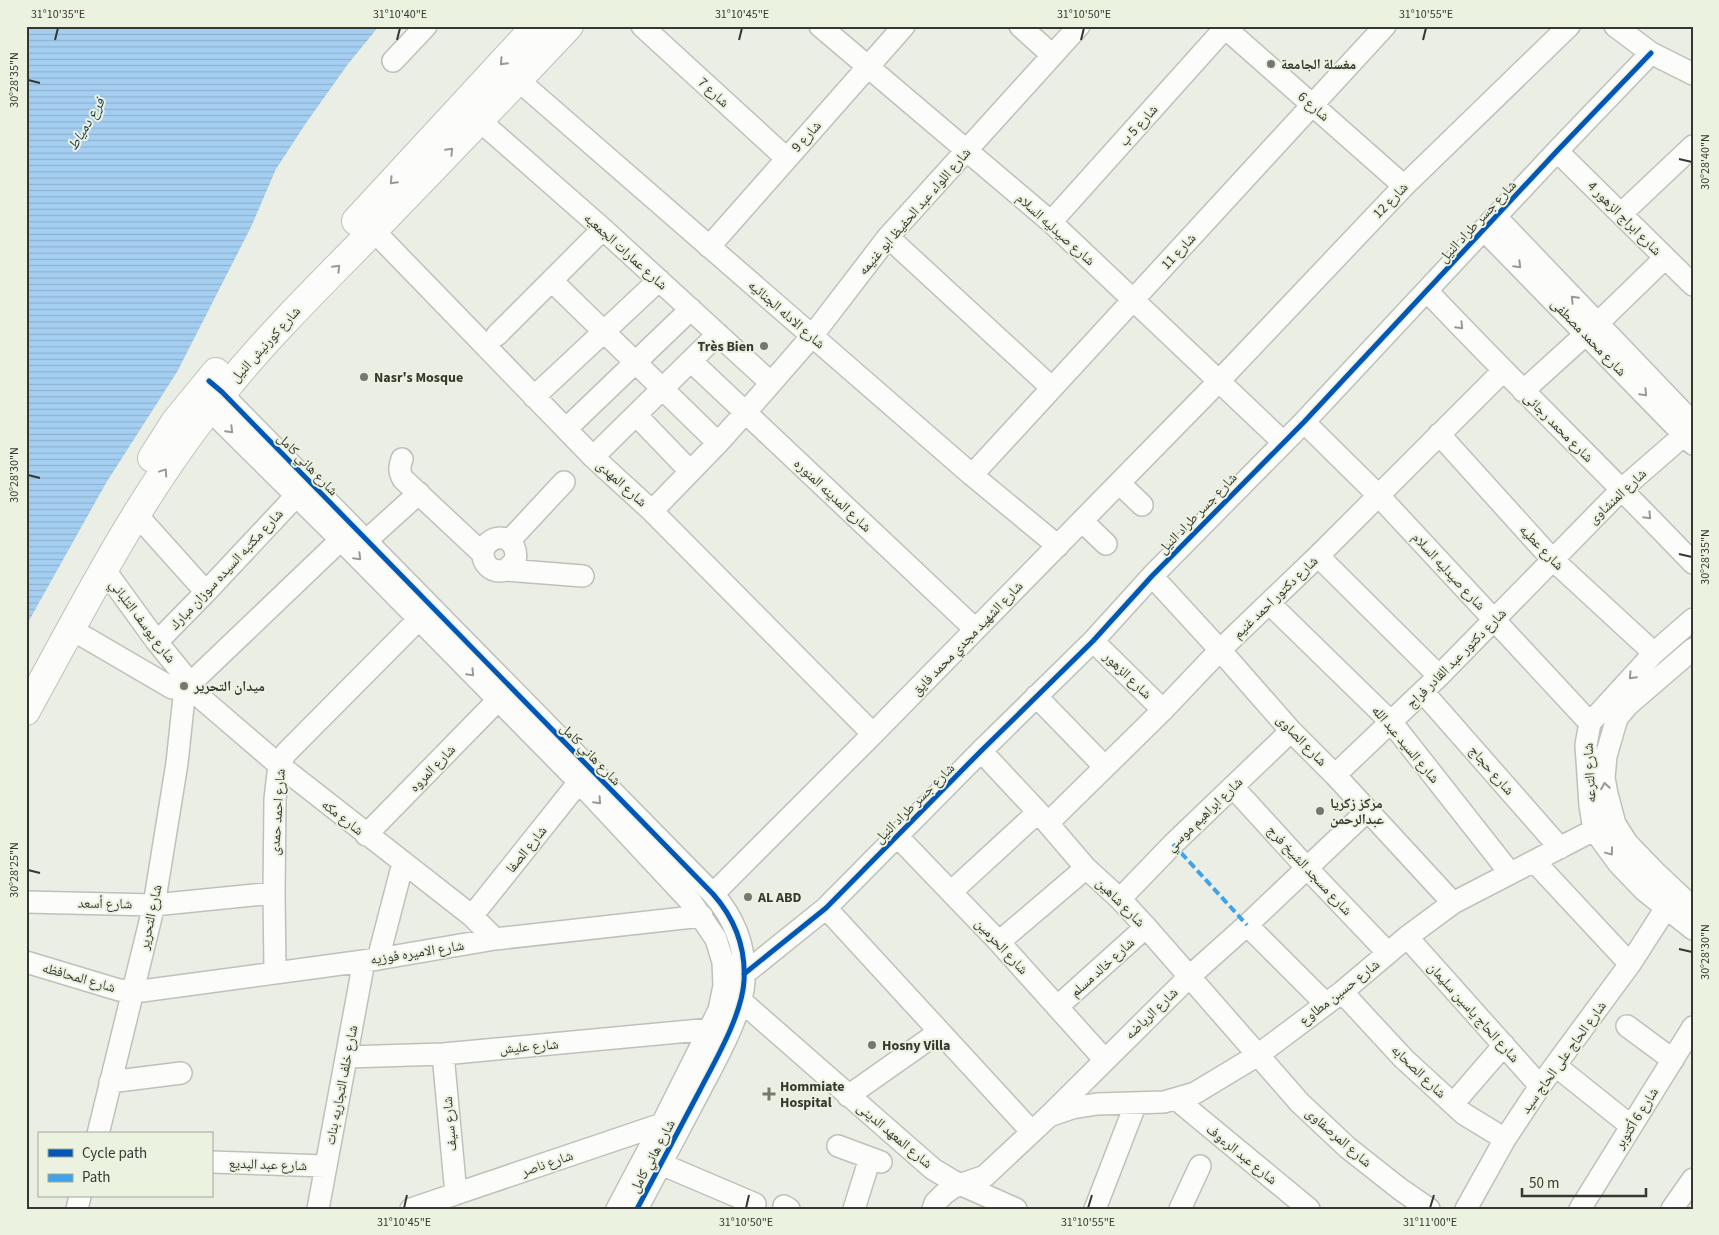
<svg xmlns="http://www.w3.org/2000/svg" width="1719" height="1235" font-family="'Source Sans 3','Noto Naskh Arabic',sans-serif">
<style>
.water{fill:url(#water-rules)}
.lines{fill:none;stroke-linecap:round;stroke-linejoin:round}
.minor-casing{stroke:#bec1ba;stroke-width:24}
.major-casing{stroke:#bec1ba;stroke-width:30}
.minor{stroke:#fcfcfb;stroke-width:21}
.major{stroke:#fcfcfb;stroke-width:28}
.quiet{stroke:#3ea3eb;stroke-width:4;stroke-dasharray:8 4;stroke-linecap:butt}
.cycleway-casing{stroke:#ebf2e0;stroke-width:8}
.cycleway{stroke:#0057b8;stroke-width:5}
.oneway{stroke:#989a96}
.ticks{fill:none;stroke:#353831;stroke-width:2}
.poi-dot{fill:#747870;stroke:#ebf2e0;stroke-width:2}
.labels{text-anchor:middle;stroke-width:4;stroke-linejoin:round;paint-order:stroke}
.poi-label{font-size:14px;font-weight:bold;fill:#353831;stroke:#ebf2e0;text-anchor:start}
.street-label{font-size:14px;fill:#353831;stroke:#ebf2e0}
.water-label{font-size:15px;font-style:italic;fill:#173751;stroke:#ebf2e0}
.neatline{fill:none;stroke:#353831;stroke-width:2}
.ticks-label{font-size:12px;text-anchor:middle;fill:#353831}
</style>
<defs>
<pattern id="water-rules" width="6" height="5" patternUnits="userSpaceOnUse" patternTransform="scale(1.25)"><rect width="6" height="5" fill="#a5cff1"/><path d="M0 2.5h6" fill="none" stroke="#8fb2cf"/></pattern>
</defs>
<rect width="100%" height="100%" fill="#eaeee4"/>
<path class="water" d="M26,26H379L348,64L306,123L276,169L251,227L177,372L106,483L26,626Z"/>
<g class="lines">
<defs>
<path id="minor" d="M642,26L786,158
M820,26L1051,222L1283,442
M1020,26L1052,55
M1223,26L1404,186
M1615,26L1651,53L1693,74
M393,61L426,26
M518,80L972,475L1058,546
M480,121L603,229L771,383
M1557,151L1693,285
M1621,214L1693,146
M1496,217L1693,423
M1051,222L1225,28
M373,230L593,457L652,511L873,734
M1484,230L1693,444
M888,237L1052,388
M709,247L904,26
M552,281L718,443
M1427,291C1514,383 1605,471 1693,563
M497,335L603,229
M691,361L975,629
M211,383L713,894C735,919 746,948 744,981C742,1015 715,1061 700,1090C679,1130 658,1169 637,1209
M1523,391L1598,323L1665,258
M534,397L659,280
M198,401L209,409L341,540L579,782L691,902L716,939L723,962L724,986L719,1010L662,1124L617,1209
M636,415L690,471
M1304,422L1379,496L1590,723
M566,429L691,309
M1439,434L1552,559L1654,653
M593,457L718,334
M402,459C399,467 399,472 403,479L482,553
M972,475L1385,26
M1119,483L1142,505
M652,511L718,443L745,413L812,336L888,237L1079,26
M136,514L206,592
M1082,521L1106,544
M367,540L419,493
M509,541L564,482
M1318,556L1439,676
M104,569L157,642L183,674
M506,570L515,561C520,539 496,529 484,548C480,563 491,574 506,570L583,576
M1152,576L1220,650L1291,731L1335,775L1453,903
M1269,603L1392,723L1510,873
M1693,619L1654,653L1590,723L1586,745L1590,805L1594,830L1619,864L1644,890L1693,929
M71,629L172,688
M1093,641L1163,710
M157,642L206,592L296,496
M1693,649L1628,705L1617,718L1606,756L1604,778L1607,794L1615,824L1627,843L1657,874L1693,908
M194,680L350,531
M194,692L279,765L472,916L495,939
M1423,692L1560,848
M1036,696L1105,767
M981,751L1038,812L1086,868L1120,899L1146,927L1300,1103L1348,1148L1400,1189L1429,1209
M1335,775L1439,676L1622,489L1684,435
M1233,787L1306,867L1388,953
M1048,823L1163,710L1220,650L1318,556L1503,371
M366,835L498,700
M897,836L999,942L1104,1059
M1534,861L1630,964
M951,892L1038,812
M713,894L873,734L1219,381L1404,186L1569,26
M1120,899L1173,844L1291,731
M26,902L154,905L274,893
M826,908L1032,1132
M472,916L579,782
M1247,925L1325,1003
M1407,937L1540,1086
M999,942L1086,868
M378,959L403,863
M26,962L119,990L142,991L378,959L495,939L702,916
M275,972L274,893L275,799L279,765L286,753L419,619
M744,974L826,908L981,751L1093,641L1152,576L1304,422L1557,151L1651,53
M1342,992L1404,1059L1464,1114L1505,1139
M732,993L933,1169L953,1181L1016,1209
M1057,1007L1146,927
M1627,1026L1673,1060
M443,1054L456,1194
M347,1057L443,1054L711,1029
M1556,1066L1631,1126
M110,1082L181,1073
M848,1096L939,1032
M1176,1099L1309,1209
M1453,1104L1504,1045
M1049,1116L1072,1108L1097,1104L1164,1102L1195,1093L1258,1055L1342,992L1407,937L1453,903L1594,830L1615,824
M98,1134L154,905L177,763L184,697
M838,1146L881,1162
M211,1162L325,1166
M661,1164L755,1204
M784,1206L789,1209
M77,1209L80,1196
M318,1209L364,961
M411,1209L662,1124L670,1123
M854,1209L870,1158
M933,1209L935,1203L944,1194L954,1187L985,1176L1049,1116L1190,976L1247,925L1367,811
M1095,1209L1136,1103
M1180,1209L1200,1166
M1466,1209L1505,1139L1540,1086L1630,964L1666,908
M1580,1209L1693,1027
M1672,1209L1693,1179"/>
<path id="major" d="M356,221L536,26
M152,458L175,422L216,372
M26,711C86,602 143,488 223,392C267,337 318,287 367,237C435,167 502,97 569,26"/>
</defs>
<use href="#minor" class="minor-casing"/>
<use href="#major" class="major-casing"/>
<use href="#minor" class="minor"/>
<use href="#major" class="major"/>
<path class="quiet" d="M1173,844L1247,925"/>
<defs>
<path id="cycleway" d="M209,381L222,392L713,894C735,919 746,948 744,981C742,1015 715,1061 700,1090C679,1130 658,1169 637,1209
M744,974L826,908L981,751L1093,641L1152,576L1304,422L1557,151L1651,53"/>
</defs>
<use href="#cycleway" class="cycleway-casing"/>
<use href="#cycleway" class="cycleway"/>
</g>
<defs><path id="oneway-chevron" d="M-2-3.5L2.5 0L-2 3.5" fill="none" stroke-width="1.6" stroke-linecap="round" stroke-linejoin="round" transform="scale(1.25)"/></defs>
<g class="oneway">
<use href="#oneway-chevron" transform="translate(503 62) rotate(133)"/>
<use href="#oneway-chevron" transform="translate(450 151) rotate(-46)"/>
<use href="#oneway-chevron" transform="translate(393 181) rotate(133)"/>
<use href="#oneway-chevron" transform="translate(1518 265) rotate(45)"/>
<use href="#oneway-chevron" transform="translate(337 268) rotate(-46)"/>
<use href="#oneway-chevron" transform="translate(1574 299) rotate(-134)"/>
<use href="#oneway-chevron" transform="translate(1460 326) rotate(46)"/>
<use href="#oneway-chevron" transform="translate(1644 393) rotate(46)"/>
<use href="#oneway-chevron" transform="translate(230 430) rotate(45)"/>
<use href="#oneway-chevron" transform="translate(164 472) rotate(-56)"/>
<use href="#oneway-chevron" transform="translate(1648 516) rotate(46)"/>
<use href="#oneway-chevron" transform="translate(358 557) rotate(45)"/>
<use href="#oneway-chevron" transform="translate(471 673) rotate(46)"/>
<use href="#oneway-chevron" transform="translate(1632 676) rotate(133)"/>
<use href="#oneway-chevron" transform="translate(1605 786) rotate(-99)"/>
<use href="#oneway-chevron" transform="translate(598 801) rotate(47)"/>
<use href="#oneway-chevron" transform="translate(1610 852) rotate(53)"/>
</g>
<path class="ticks" d="M55,40L58,28M397,40L400,28M739,40L742,28M1081,40L1084,28M1423,40L1426,28M28,80L40,83M1679,159L1692,162M28,475L40,478M1679,554L1692,557M28,870L40,873M1679,949L1692,952M404,1208L407,1195M746,1208L749,1195M1088,1208L1092,1195M1430,1208L1434,1195"/>
<g class="poi-dot">
<circle cx="1271" cy="64" r="5"/>
<circle cx="764" cy="346" r="5"/>
<circle cx="364" cy="377" r="5"/>
<circle cx="184" cy="686" r="5"/>
<circle cx="1320" cy="811" r="5"/>
<circle cx="748" cy="897" r="5"/>
<circle cx="872" cy="1045" r="5"/>
<path d="M766.5 1086.5h5v5h5v5h-5v5h-5v-5h-5v-5h5z"/>
</g>
<g class="labels">
<g class="poi-label">
<text x="1281" y="69">مغسلة الجامعة</text>
<text x="754" y="351" text-anchor="end">Très Bien</text>
<text x="374" y="382">Nasr's Mosque</text>
<text x="194" y="691">ميدان التحرير</text>
<text x="1330" y="808">مركز زكريا<tspan x="1330" dy="16">عبدالرحمن</tspan></text>
<text x="758" y="902">AL ABD</text>
<text x="882" y="1050">Hosny Villa</text>
<text x="780" y="1091">Hommiate<tspan x="780" dy="16">Hospital</tspan></text>
</g>
<g class="street-label">
<text transform="translate(714 92) rotate(43)" y="5">شارع 7</text>
<text transform="translate(1314 106) rotate(41)" y="5">شارع 6</text>
<text transform="translate(1138 125) rotate(-48)" y="5">شارع 5 ب</text>
<text transform="translate(806 136) rotate(-48)" y="5">شارع 9</text>
<text transform="translate(1390 200) rotate(-46)" y="5">شارع 12</text>
<text transform="translate(914 211) rotate(-49)" y="5">شارع اللواء عبد الحفيظ ابو غنيمه</text>
<text transform="translate(1625 218) rotate(45)" y="5">شارع ابراج الزهور 4</text>
<text transform="translate(1477 221) rotate(-47)" y="5">شارع جسر طراد النيل</text>
<text transform="translate(1056 229) rotate(42)" y="5">شارع صيدليه السلام</text>
<text transform="translate(626 251) rotate(42)" y="5">شارع عمارات الجمعيه</text>
<text transform="translate(1178 251) rotate(-47)" y="5">شارع 11</text>
<text transform="translate(787 314) rotate(41)" y="5">شارع الادله الجنائيه</text>
<text transform="translate(1589 337) rotate(46)" y="5">شارع محمد مصطفى</text>
<text transform="translate(265 344) rotate(-48)" y="5">شارع كورنيش النيل</text>
<text transform="translate(1559 427) rotate(45)" y="5">شارع محمد رجائى</text>
<text transform="translate(308 464) rotate(46)" y="5">شارع هاني كامل</text>
<text transform="translate(622 483) rotate(42)" y="5">شارع المهدى</text>
<text transform="translate(833 495) rotate(43)" y="5">شارع المدينه المنوره</text>
<text transform="translate(1617 496) rotate(-43)" y="5">شارع المنشاوى</text>
<text transform="translate(1197 513) rotate(-46)" y="5">شارع جسر طراد النيل</text>
<text transform="translate(1542 547) rotate(46)" y="5">شارع عطيه</text>
<text transform="translate(226 569) rotate(-47)" y="5">شارع مكتبه السيده سوزان مبارك</text>
<text transform="translate(1449 571) rotate(47)" y="5">شارع صيدليه السلام</text>
<text transform="translate(1275 597) rotate(-44)" y="5">شارع دكتور احمد غنيم</text>
<text transform="translate(143 621) rotate(53)" y="5">شارع يوسف التلباني</text>
<text transform="translate(967 638) rotate(-46)" y="5">شارع الشهيد مجدي محمد فايق</text>
<text transform="translate(1456 658) rotate(-45)" y="5">شارع دكتور عبد القادر فراج</text>
<text transform="translate(1128 675) rotate(44)" y="5">شارع الزهور</text>
<text transform="translate(1302 740) rotate(46)" y="5">شارع الصاوى</text>
<text transform="translate(1406 744) rotate(50)" y="5">شارع السيد عبد الله</text>
<text transform="translate(591 754) rotate(46)" y="5">شارع هاني كامل</text>
<text transform="translate(432 768) rotate(-46)" y="5">شارع المروه</text>
<text transform="translate(1492 770) rotate(49)" y="5">شارع حجاج</text>
<text transform="translate(1589 773) rotate(-93)" y="5">شارع الترعه</text>
<text transform="translate(914 803) rotate(-45)" y="5">شارع جسر طراد النيل</text>
<text transform="translate(277 812) rotate(-86)" y="5">شارع احمد حمدى</text>
<text transform="translate(1204 814) rotate(-44)" y="5">شارع ابراهيم موسي</text>
<text transform="translate(343 817) rotate(38)" y="5">شارع مكه</text>
<text transform="translate(526 849) rotate(-51)" y="5">شارع الصفا</text>
<text transform="translate(1310 870) rotate(47)" y="5">شارع مسجد الشيخ فرج</text>
<text transform="translate(1121 902) rotate(45)" y="5">شارع شاهين</text>
<text transform="translate(105 903) rotate(1)" y="5">شارع أسعد</text>
<text transform="translate(150 917) rotate(-78)" y="5">شارع التحرير</text>
<text transform="translate(1002 946) rotate(47)" y="5">شارع الحرمين</text>
<text transform="translate(417 952) rotate(-9)" y="5">شارع الاميره فوزيه</text>
<text transform="translate(1102 967) rotate(-42)" y="5">شارع خالد مسلم</text>
<text transform="translate(79 977) rotate(16)" y="5">شارع المحافظه</text>
<text transform="translate(1339 992) rotate(-38)" y="5">شارع حسين مطاوع</text>
<text transform="translate(1474 1012) rotate(48)" y="5">شارع الحاج ياسين سليمان</text>
<text transform="translate(1151 1013) rotate(-44)" y="5">شارع الرياضه</text>
<text transform="translate(529 1046) rotate(-5)" y="5">شارع عليش</text>
<text transform="translate(1563 1057) rotate(-54)" y="5">شارع الحاج على الحاج سيد</text>
<text transform="translate(1419 1071) rotate(44)" y="5">شارع الصحابه</text>
<text transform="translate(341 1085) rotate(-79)" y="5">شارع خلف التجاريه بنات</text>
<text transform="translate(1636 1118) rotate(-58)" y="5">شارع 6 أكتوبر</text>
<text transform="translate(449 1124) rotate(-95)" y="5">شارع سيف</text>
<text transform="translate(895 1135) rotate(40)" y="5">شارع المعهد الدينى</text>
<text transform="translate(1339 1137) rotate(41)" y="5">شارع المرصفاوى</text>
<text transform="translate(1242 1154) rotate(39)" y="5">شارع عبد الرءوف</text>
<text transform="translate(652 1156) rotate(-62)" y="5">شارع هاني كامل</text>
<text transform="translate(547 1163) rotate(-19)" y="5">شارع ناصر</text>
<text transform="translate(268 1164) rotate(2)" y="5">شارع عبد البديع</text>
</g>
<g class="water-label">
<text transform="translate(86 124) rotate(-59)" y="5">فرع دمياط</text>
</g>
</g>
<rect width="1719" height="1235" fill="none" stroke="#ebf2e0" stroke-width="55"/>
<rect x="38" y="1132" width="175" height="65" fill="#ebf2e0" stroke="#a2a89a"/>
<rect x="48" y="1149" width="25" height="8" fill="#0057b8" stroke="#a2a89a"/>
<text x="82" y="1158" font-size="15" fill="#353831">Cycle path</text>
<rect x="48" y="1174" width="25" height="8" fill="#3ea3eb" stroke="#a2a89a"/>
<text x="82" y="1182" font-size="15" fill="#353831">Path</text>
<path d="M1522 1188v8h124v-8" fill="none" stroke="#353831" stroke-width="2.5"/>
<text x="1529" y="1188" font-size="15" fill="#353831" stroke="#ebf2e0" stroke-width="4" paint-order="stroke">50 m</text>
<rect x="28" y="28" width="1664" height="1180" class="neatline"/>
<g class="ticks-label">
<text x="58" y="18">31°10'35"E</text>
<text x="400" y="18">31°10'40"E</text>
<text x="742" y="18">31°10'45"E</text>
<text x="1084" y="18">31°10'50"E</text>
<text x="1426" y="18">31°10'55"E</text>
<text transform="translate(14 80) rotate(-90)" y="4">30°28'35"N</text>
<text transform="translate(1705 162) rotate(-90)" y="4">30°28'40"N</text>
<text transform="translate(14 475) rotate(-90)" y="4">30°28'30"N</text>
<text transform="translate(1705 557) rotate(-90)" y="4">30°28'35"N</text>
<text transform="translate(14 870) rotate(-90)" y="4">30°28'25"N</text>
<text transform="translate(1705 952) rotate(-90)" y="4">30°28'30"N</text>
<text x="404" y="1226">31°10'45"E</text>
<text x="746" y="1226">31°10'50"E</text>
<text x="1088" y="1226">31°10'55"E</text>
<text x="1430" y="1226">31°11'00"E</text>
</g>
</svg>
